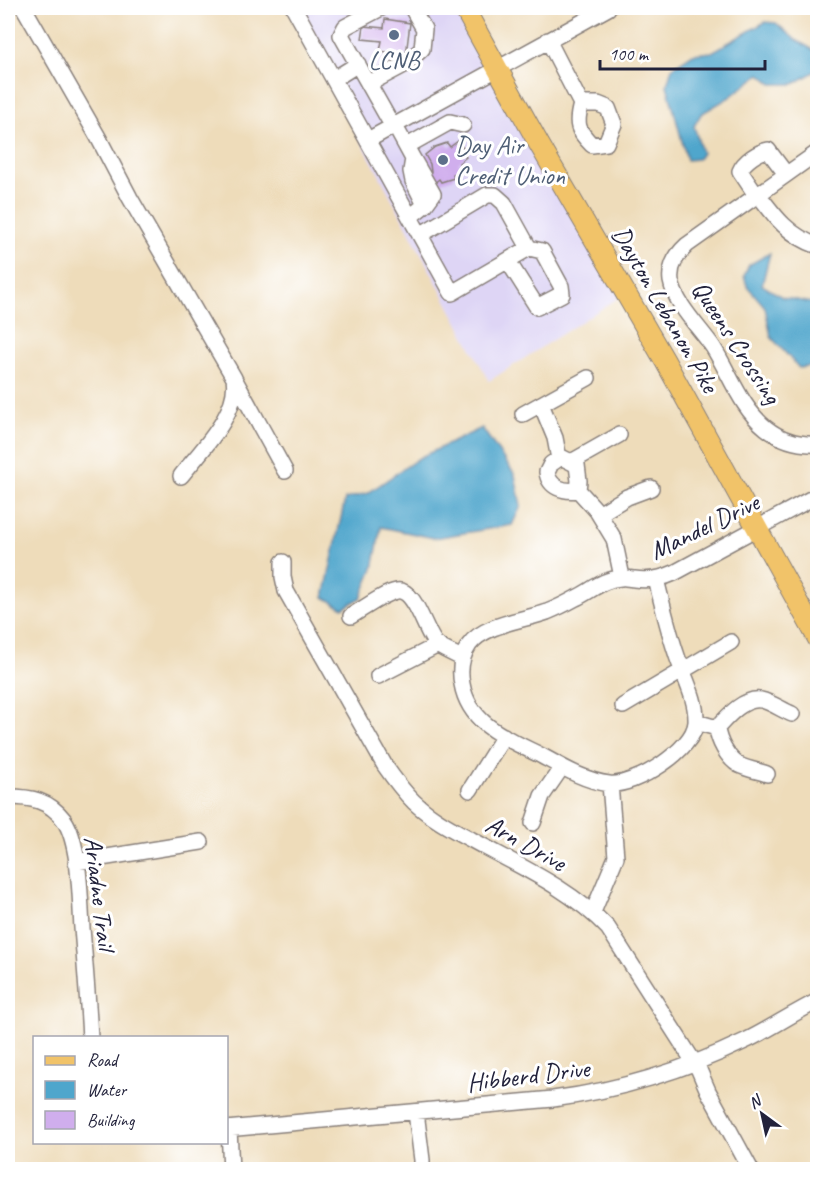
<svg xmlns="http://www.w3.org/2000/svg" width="825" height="1177" font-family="Caveat,sans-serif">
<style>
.built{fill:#ded5f5}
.water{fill:#4fa6cc;stroke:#386484;stroke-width:1.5}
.building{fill:#d0aeed}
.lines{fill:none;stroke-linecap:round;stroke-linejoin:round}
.minor-casing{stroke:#887f7a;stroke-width:18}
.major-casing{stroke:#887f7a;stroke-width:22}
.minor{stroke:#fff;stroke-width:15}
.major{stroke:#f1c369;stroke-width:20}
.service-dot{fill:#5c6f8a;stroke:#fff;stroke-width:2}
.labels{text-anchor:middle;stroke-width:6;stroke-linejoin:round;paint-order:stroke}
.service-label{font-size:26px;fill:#4e5e75;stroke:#fff}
.street-label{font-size:26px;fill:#22223b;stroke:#fff}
</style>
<rect width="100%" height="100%" fill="#fff"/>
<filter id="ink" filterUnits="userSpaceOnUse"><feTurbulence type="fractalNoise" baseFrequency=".0167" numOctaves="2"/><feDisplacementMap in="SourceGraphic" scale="12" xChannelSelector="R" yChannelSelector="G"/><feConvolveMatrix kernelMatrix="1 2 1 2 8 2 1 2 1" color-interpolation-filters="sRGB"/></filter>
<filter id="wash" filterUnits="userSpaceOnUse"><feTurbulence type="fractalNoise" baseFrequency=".008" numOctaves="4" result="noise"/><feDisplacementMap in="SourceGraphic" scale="24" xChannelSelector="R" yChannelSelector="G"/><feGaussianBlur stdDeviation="1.35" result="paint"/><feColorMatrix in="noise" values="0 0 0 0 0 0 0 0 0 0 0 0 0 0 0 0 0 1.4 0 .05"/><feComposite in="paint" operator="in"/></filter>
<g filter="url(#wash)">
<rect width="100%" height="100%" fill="#eedcba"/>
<path class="built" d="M290,8H464L626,293L489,381Z"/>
<path class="water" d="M765,22L776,23L796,40L817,52V70L794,84H772L760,74L730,97L701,114L694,126L702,153L698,159L687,160L667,85L672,68L693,54L712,52Z
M770,253L762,285L782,297L817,304V363L813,366L799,368L771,337L765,307L747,286L744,276L749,265Z
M482,428L515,475L521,506L512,525L434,538L381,527L373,569L361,598L343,608L324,597L345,499L368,493L419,458Z"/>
<g id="blocks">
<path class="building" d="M385,19L410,23L406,55L380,51L382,41L362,39L364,26L384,28Z
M458,141L464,149L462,150L466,157L459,163L462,170L453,175L454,178L441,182L439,179L425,191L418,183L431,172L430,164L425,155L435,147L447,143L450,147Z"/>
</g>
</g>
<g filter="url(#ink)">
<use href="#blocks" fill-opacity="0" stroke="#887f7a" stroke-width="1.5"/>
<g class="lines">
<defs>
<path id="minor" d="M24,8L98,137L130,198L234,378C240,413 201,450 181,476
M294,8L452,293L529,248L504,203L495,195H487L420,235
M381,8L345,27L341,35L393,127
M548,40L581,104C575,125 578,131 592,145L606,143L614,124L608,108L598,104H581
M334,79L358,64
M370,83L404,65L422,49L424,29L412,8
M395,126L413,159L411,171L413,181L425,205L410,217
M368,140L608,8
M407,146L450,122L463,125
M818,152L687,245C677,254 669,266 671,281C675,304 700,328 713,347C730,374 741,408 766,428C781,440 799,445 818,444
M413,159L433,194L425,205
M758,194C775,217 789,236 818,246
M756,195L740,171C744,161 758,152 768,150L786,174
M508,261L537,307L562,294L561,286L542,251L529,248
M235,380L285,471
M541,404L555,438L559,459
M523,414L588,378
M573,461L619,435
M578,490L579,481L577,465L561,457L551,464L547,472C549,488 564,492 578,490L597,511L614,539L622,577
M599,514L627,497L651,488
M283,562V577L286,591L385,766C394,779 403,791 414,802C431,818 452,829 472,840C519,866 570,888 608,928L699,1070L708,1091L751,1170
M656,579C662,604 668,629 676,653C683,676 697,698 696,722C694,750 634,787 609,784C585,781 562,767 542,756C508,739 469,725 462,684C459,669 461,657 469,645C484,624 525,620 547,612C557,608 567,603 576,598C591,591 603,579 621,578C625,577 630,579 634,579C648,581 661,579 674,573L818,495
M351,616C363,609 384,593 397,591C416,588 425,634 437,645C444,650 454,654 462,658
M378,676L438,645
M623,706L731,642
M696,722L717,728C727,717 744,697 761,700C771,702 782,710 792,714
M717,728C718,740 727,758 739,765C747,769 758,771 767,774
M470,790L504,736
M8,797C31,797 49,800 64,820C80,843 80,899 82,928C85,964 88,1001 90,1038
M533,823L542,796L562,767
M76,862L201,842
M593,912L616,857L610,784
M416,1112L422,1160V1170
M226,1129L553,1099C620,1090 685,1070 745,1041C770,1029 793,1013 818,1001
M229,1129L231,1170"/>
<path id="major" d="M464,8L539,144L665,361L818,639"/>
</defs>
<use href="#minor" class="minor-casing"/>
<use href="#major" class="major-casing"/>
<use href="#minor" class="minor"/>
<use href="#major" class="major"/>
</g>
</g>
<g class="service-dot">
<circle cx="394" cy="35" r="6"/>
<circle cx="443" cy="160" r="6"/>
</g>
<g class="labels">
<g class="service-label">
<text x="394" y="69">LCNB</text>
<text x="455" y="154" text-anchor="start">Day Air<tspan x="455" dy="30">Credit Union</tspan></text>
</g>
<g class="street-label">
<text transform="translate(666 309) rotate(60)" y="9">Dayton Lebanon Pike</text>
<text transform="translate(737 342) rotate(57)" y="9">Queens Crossing</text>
<text transform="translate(704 526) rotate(-26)" y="9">Mandel Drive</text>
<text transform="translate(526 843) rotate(29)" y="9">Arn Drive</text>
<text transform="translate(100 893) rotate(83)" y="9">Ariadne Trail</text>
<text transform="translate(528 1075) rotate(-7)" y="9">Hibberd Drive</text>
</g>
</g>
<rect width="825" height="1177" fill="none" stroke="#fff" stroke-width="30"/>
<rect x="33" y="1036" width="195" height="108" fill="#ffffff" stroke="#a7a7b1" stroke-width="1.5"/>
<rect x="45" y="1056" width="30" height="9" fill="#f1c369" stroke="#a7a7b1" stroke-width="1.5"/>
<text x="87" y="1066" font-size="18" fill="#22223b">Road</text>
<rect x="45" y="1081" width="30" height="18" fill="#4fa6cc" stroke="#a7a7b1" stroke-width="1.5"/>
<text x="87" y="1096" font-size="18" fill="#22223b">Water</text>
<rect x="45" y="1111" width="30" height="18" fill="#d0aeed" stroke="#a7a7b1" stroke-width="1.5"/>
<text x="87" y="1126" font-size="18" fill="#22223b">Building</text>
<g transform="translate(762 1114) rotate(327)" stroke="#ffffff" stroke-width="4.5" paint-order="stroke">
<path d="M0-4.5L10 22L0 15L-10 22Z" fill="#22223b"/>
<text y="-9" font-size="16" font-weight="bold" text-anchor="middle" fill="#22223b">N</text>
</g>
<path d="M600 60v9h165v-9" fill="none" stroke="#22223b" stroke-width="3"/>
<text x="609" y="60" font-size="18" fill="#22223b" stroke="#ffffff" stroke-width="4.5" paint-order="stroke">100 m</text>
</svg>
